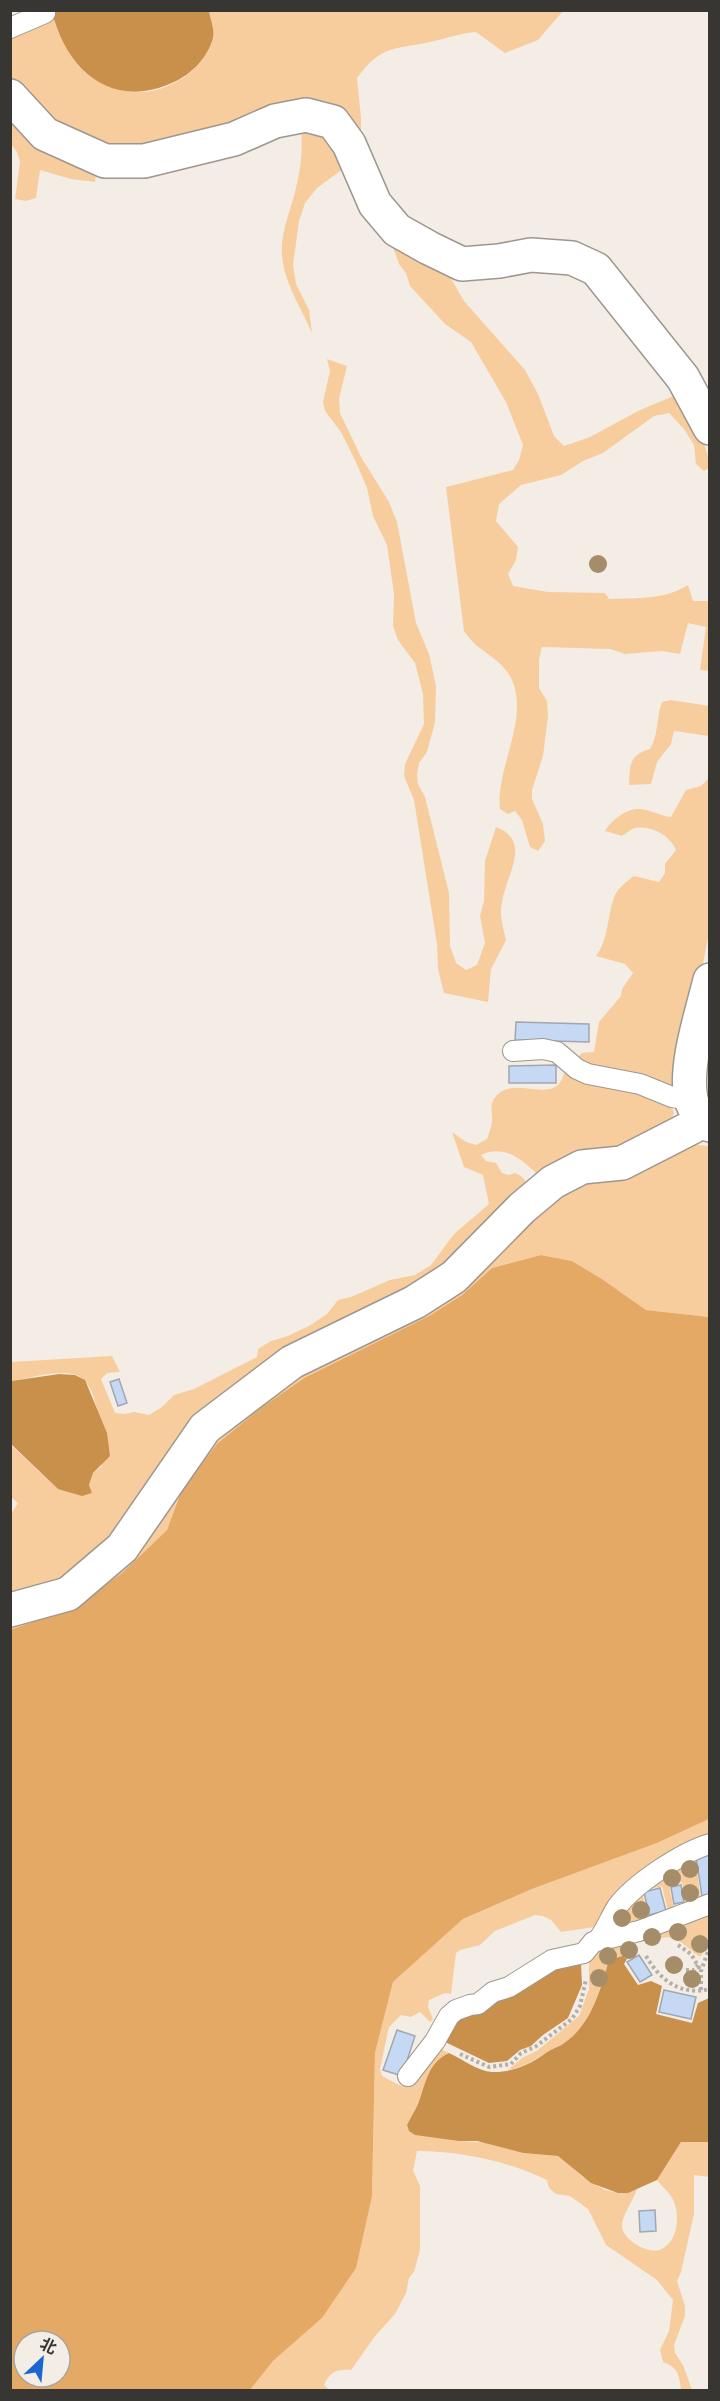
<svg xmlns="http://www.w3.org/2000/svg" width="720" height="2401" font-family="Poppins,'Noto Sans SC',sans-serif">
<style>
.green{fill:#f7cd9e}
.forest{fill:#e4aa65;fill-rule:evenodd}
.water{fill:#c9904b}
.building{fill:#c5d8f4;stroke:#a2a7af;stroke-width:1.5}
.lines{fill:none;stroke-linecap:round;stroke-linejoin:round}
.lane-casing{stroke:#9d9790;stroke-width:22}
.street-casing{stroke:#9d9790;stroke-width:36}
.path{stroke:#b5afa9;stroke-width:4;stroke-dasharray:3 3;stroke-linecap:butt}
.lane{stroke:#fff;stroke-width:20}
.street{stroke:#fff;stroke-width:33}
.tree{fill:#a58d6a}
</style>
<rect width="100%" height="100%" fill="#f4ede5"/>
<path class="green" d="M209,11H563L538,40L505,53L476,32C461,33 449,38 434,41C397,50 382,43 357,78L361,118V148L346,118L107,149L65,129L11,86V36L54,17C56,24 58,33 62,39C74,56 101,85 121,90C156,100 204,75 213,38C215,30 210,18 209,11Z
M10,114L96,174L95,182L71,179L40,170L36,198L26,201L15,199L20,162L17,152L11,144Z
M301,128C306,130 314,131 319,133C332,140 334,159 343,169L317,188L305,203L299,221L293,265L296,284L309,310L312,333C301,307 285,285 282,256C280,233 291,210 296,188C301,168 303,148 301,128Z
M391,241L449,275L464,301L525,370L538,394L554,436L564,446L590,437L640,410L676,395C690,417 709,441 709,468L704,471L696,464L694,445L684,429L669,413L654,416L603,453L583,461L561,475L521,485L499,504L496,521L518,547L516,560L508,574L513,586L548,592L605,593L609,599C636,598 665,600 688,585L693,601H709V671L700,670L706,627L688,623L680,654L662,651L625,654L610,649L542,647L539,659V688L547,701L548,716L543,756L532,790V799L543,824L545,841L538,851L530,847L522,820L515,811L508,814L500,809C495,767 534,713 508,673C500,661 487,654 476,645C471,641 468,636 464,631L446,487L513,470L519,460L523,445L506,402L471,342L445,324L410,286L406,273L399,264Z
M327,359L347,366L339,399L340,413L361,457L389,502L397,522L416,623L429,654L436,686L435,722L427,752L419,763L417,774L418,784L425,797L449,893L450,946L456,963L466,970L477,965L485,943L480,916L484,901L485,861L496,827C533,841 506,875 502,902C499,914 503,928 506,940L491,969L488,1002L444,993L438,969L437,944L414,800L404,776L405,764L424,724L423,694L415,663L398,640L393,626L394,594L387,545L373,516L367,488L355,460L341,432L325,411L323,402L330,371Z
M671,700L709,706V736L674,731L671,744L657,762L651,784L629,785C630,765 629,755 650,749C659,734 656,718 662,702Z
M709,778V932L682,1076L672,1089L585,1066L576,1059L582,1053L594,1052L599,1022L621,996L622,989L633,973L625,964L596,956C611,937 607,902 619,889C623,884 629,880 634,876L659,882L665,873V864L676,850C671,836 651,825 635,828C631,829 625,834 622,836L605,831C611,821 624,810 637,809C648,808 660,816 671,817L686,790L701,786Z
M574,1072L625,1087L671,1104L674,1113L670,1123L544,1181C526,1163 507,1143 481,1155L486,1161L496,1163L502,1173L509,1175L515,1173L521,1176L534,1190L451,1270L291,1354L66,1586L11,1602V1514L18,1503L11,1497L10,1444L58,1489L92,1493L89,1485L93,1473L102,1466C100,1443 102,1384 76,1375C56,1369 30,1379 11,1381V1362L112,1356L120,1372L107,1373L101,1379L115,1413L125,1414L134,1412L149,1415L162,1407L174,1395L194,1389L257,1357L258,1349L271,1341L288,1336L309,1326L327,1314L338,1300L351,1297L390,1280L415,1275L431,1265L454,1234L489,1204L483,1175L464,1167L452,1132L466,1142L476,1145L487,1139C489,1133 491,1128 492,1122C493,1111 488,1104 497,1095C516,1075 556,1107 564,1073Z
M688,1144L709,1146V1317L646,1310L602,1279L572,1261L541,1255L492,1268L462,1295L429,1316L304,1378L261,1408L218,1444L182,1488L167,1530L122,1573L76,1607L11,1630L10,1617L71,1600L210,1432L553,1191Z
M709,1819V1839L601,1926L561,1932L551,1920L543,1916L535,1915L495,1931L480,1945L460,1950L456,1953L451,1994L445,1993L429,2000L428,2007L433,2019L430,2022L420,2012L411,2017L401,2015L389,2027L380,2069L382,2076L399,2085L407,2086L436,2047L449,2053C428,2063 426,2084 418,2104C415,2111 410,2118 407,2125L409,2131L459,2141L490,2143L523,2153L558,2156L583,2177L605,2190L619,2193L637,2189C633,2201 624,2212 622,2224C620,2238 646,2254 659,2250C678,2243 680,2217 674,2202C671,2193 662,2187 657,2180L681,2142H709V2177L694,2175V2214L681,2272L677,2281L685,2306V2316L674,2345L675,2353L683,2365L692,2390H681C679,2375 679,2368 663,2362L660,2350L669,2331L673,2300L657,2280L606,2245L588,2209L570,2196L556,2194L549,2188L547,2180C508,2161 460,2151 417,2151L413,2171L420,2186V2250L414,2272L409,2278L406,2293L395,2314L376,2335L351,2370C336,2369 330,2372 324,2385L330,2390H250L273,2361L322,2318L372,2196L375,2053L393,1982L463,1919L532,1889L657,1843Z
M709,1848V1853L695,1856L701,1901L687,1905L682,1882L669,1885L674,1909L668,1911L662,1886L642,1891L648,1920L622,1928L613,1927C615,1907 639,1887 655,1877C663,1872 673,1870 681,1865C691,1858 698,1852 709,1848Z
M709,1912C709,1927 710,1945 700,1957C681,1944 672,1927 649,1945L645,1943L648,1935Z
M625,1940L636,1951L627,1959L622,1956L609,1960C601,1989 591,2023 566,2042C560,2046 553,2049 546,2053C533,2060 524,2068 508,2070L522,2058L538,2050L579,2016L589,1989V1954Z"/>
<path class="forest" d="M541,1255L572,1261L602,1279L646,1310L709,1317V1819L657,1843L532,1889L463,1919L393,1982L375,2053L372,2196L356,2268L322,2318L273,2361L250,2390H11L10,1630L76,1607L122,1573L167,1530L182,1489L217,1444L261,1408L304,1378L429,1316L462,1295L492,1268ZM24,2341H60V2377H24Z"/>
<path class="water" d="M52,11H209C210,18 215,30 213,38C208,57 192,74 174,82C113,111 66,71 52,11Z
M59,1374L75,1375L85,1380L107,1433L110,1456L93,1473L89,1485L92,1493L82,1496L58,1489L11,1444V1381Z
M622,1956L627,1959L624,1964L638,1985L651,1981L662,1986L656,2014L692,2023L698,2003L709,1998V2142H681L657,2180L628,2193H618L591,2183L558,2156L523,2153L477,2141H459L415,2135L409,2131L407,2125C410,2118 415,2111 418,2104C426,2084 427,2063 449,2053C462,2059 478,2071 492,2072C510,2073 529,2065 543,2055C550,2049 560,2047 567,2041C592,2022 601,1988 609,1960Z
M556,1962L581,1963L582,1985L568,2018L543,2035L531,2046L520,2050L507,2061L489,2063L445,2042L444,2028Z"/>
<path class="building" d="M516,1022L589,1024V1042L515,1040Z
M556,1065V1083H509V1066Z
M119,1379L127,1403L118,1406L110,1382Z
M710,1855V1895L702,1896L696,1857Z
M681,1885L684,1902L674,1904L671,1887Z
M660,1888L666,1911L649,1915L644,1892Z
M639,1955L652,1975L640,1982L627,1962Z
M664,1990L696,1997L691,2019L659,2012Z
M397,2030L415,2036L402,2076L383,2070Z
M655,2210L656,2231L640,2232L639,2211Z"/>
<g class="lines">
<defs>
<path id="lane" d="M10,28L45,13
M513,1051L543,1049L557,1052L577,1069L588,1074L640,1084L672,1097L691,1100
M598,1940C606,1930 610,1918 617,1907C634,1884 682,1852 710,1844
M408,2076L435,2041L449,2016L456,2010L470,2005L478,2004L493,1992L509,1987L552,1960L584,1953L593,1942L639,1931L710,1904"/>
<path id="street" d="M10,96L45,134L105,161H144L234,139L275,121L306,115L333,122L349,144L375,204L397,230L429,248L462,264L499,261L531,255L572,258L596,269L683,378L710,428
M710,980C702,1013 684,1065 691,1099C693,1108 702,1120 710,1125
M10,1610L68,1594L122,1548L205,1428L292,1362L415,1302L454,1277L522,1208L553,1182L582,1167L622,1163L704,1121"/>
</defs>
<use href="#lane" class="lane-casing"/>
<use href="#street" class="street-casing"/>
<path class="path" d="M678,1945L691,1954L701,1971
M646,1956C660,1980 680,1996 710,1989
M686,1970H694L698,1965
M701,1990V1971L710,1946
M460,2054L489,2067L511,2064L521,2053L535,2047L572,2019L580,2006L586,1979"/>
<use href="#lane" class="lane"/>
<use href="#street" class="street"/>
</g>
<g class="tree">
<circle cx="598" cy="564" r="9"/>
<circle cx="690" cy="1869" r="9"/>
<circle cx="672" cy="1878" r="9"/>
<circle cx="690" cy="1893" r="9"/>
<circle cx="641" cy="1910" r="9"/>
<circle cx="622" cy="1918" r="9"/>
<circle cx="678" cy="1932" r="9"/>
<circle cx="652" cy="1937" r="9"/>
<circle cx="700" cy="1944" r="9"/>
<circle cx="629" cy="1950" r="9"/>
<circle cx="608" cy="1956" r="9"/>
<circle cx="674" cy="1965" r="9"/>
<circle cx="599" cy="1978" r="9"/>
<circle cx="692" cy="1979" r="9"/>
</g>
<rect width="720" height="2401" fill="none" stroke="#383633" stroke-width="24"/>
<g transform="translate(42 2359) rotate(26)"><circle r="28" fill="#f4ede5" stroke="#a9a49e" stroke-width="1.5"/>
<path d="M0-4.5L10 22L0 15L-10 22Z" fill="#1d66d1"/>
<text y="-9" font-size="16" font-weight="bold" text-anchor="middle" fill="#383633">北</text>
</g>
</svg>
